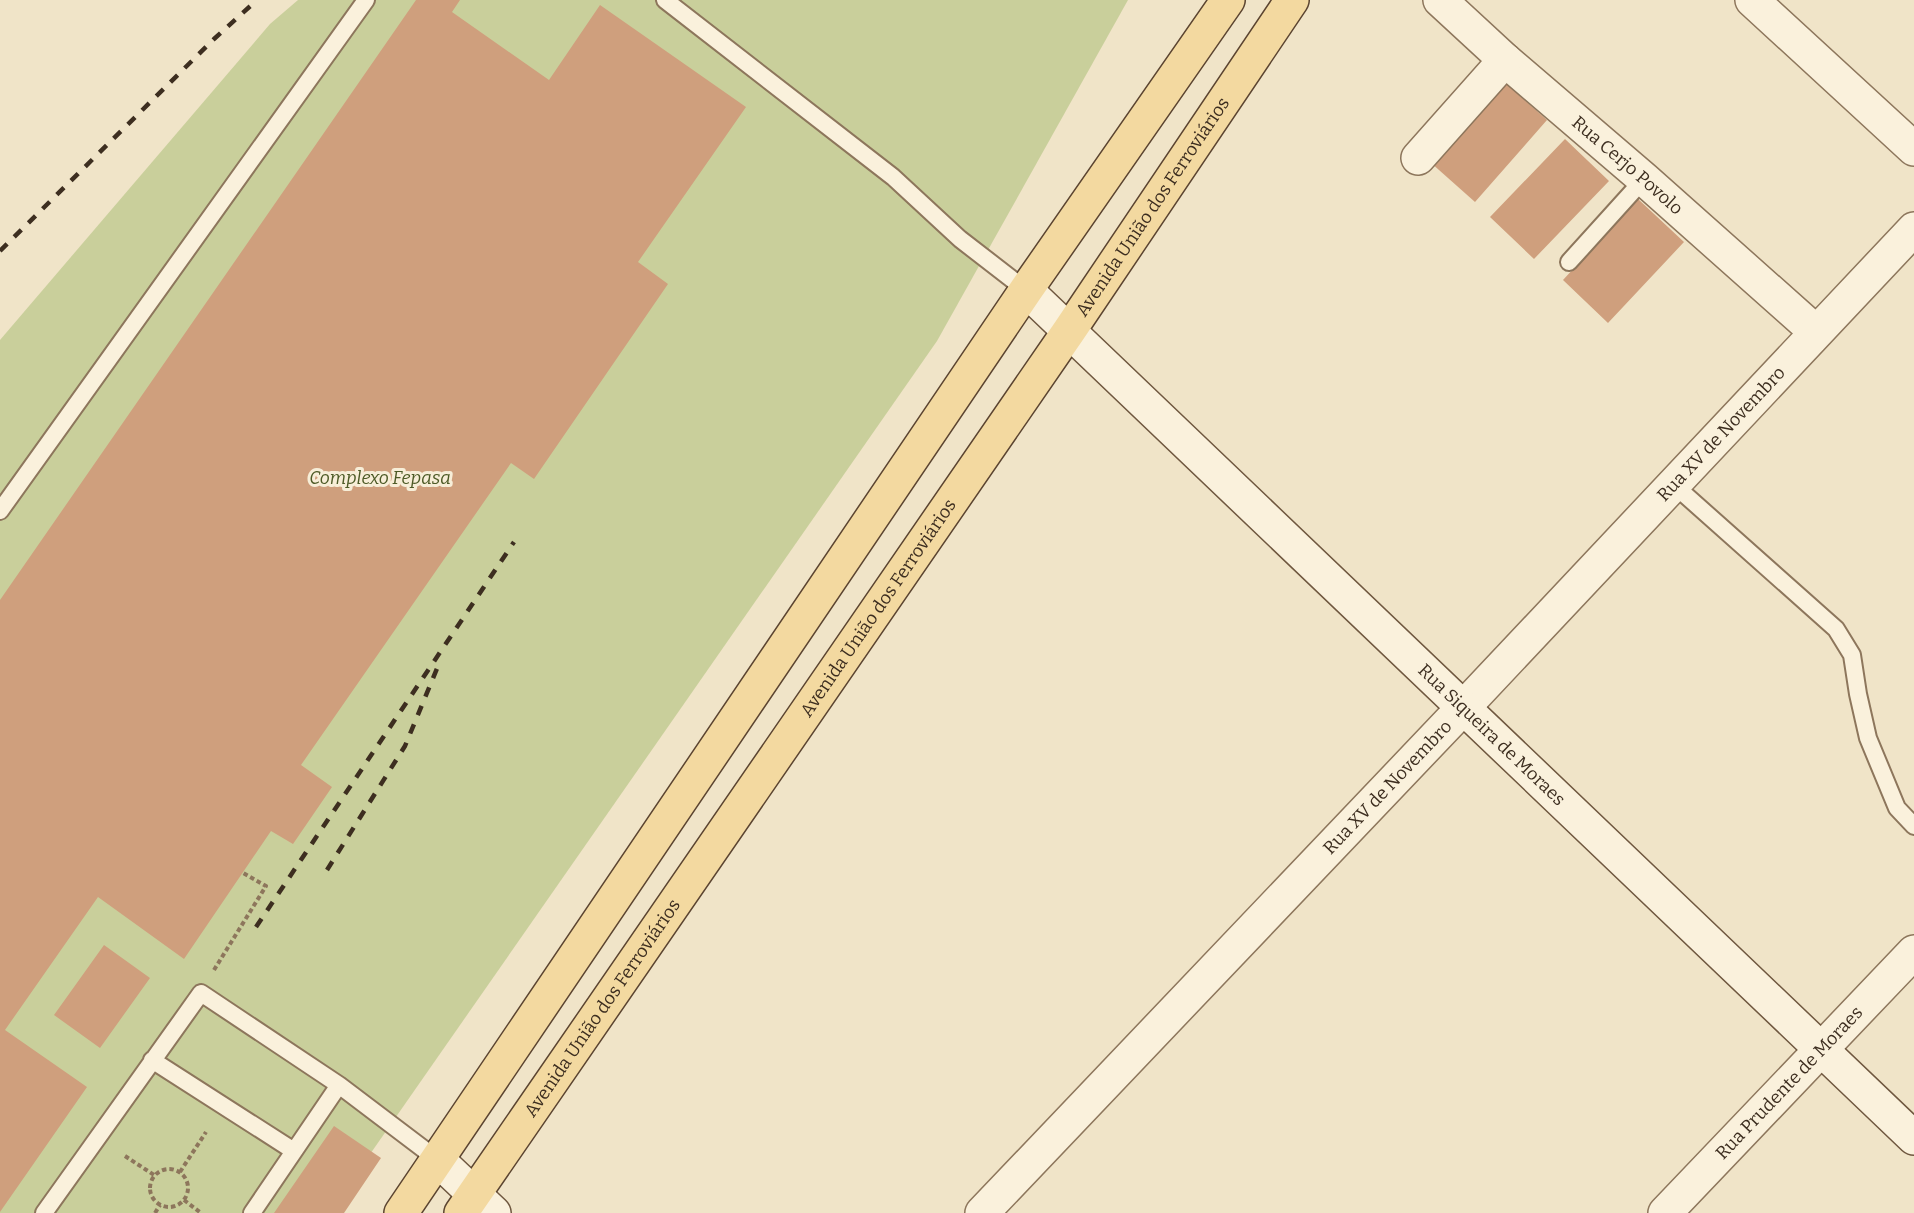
<svg xmlns="http://www.w3.org/2000/svg" width="1914" height="1213" font-family="Bitter,serif">
<style>
.green{fill:#c9cf9b}
.building{fill:#cf9f7d}
.lines{fill:none;stroke-linecap:round;stroke-linejoin:round}
.lane-casing{stroke:#8d765c;stroke-width:20}
.street-casing{stroke:#8d765c;stroke-width:36}
.secondary-casing{stroke:#6f573f;stroke-width:36}
.primary-casing{stroke:#5b4430;stroke-width:36}
.path{stroke:#8d765c;stroke-width:4;stroke-dasharray:4.5 3;stroke-linecap:butt}
.lane{stroke:#faf1dc;stroke-width:16}
.street{stroke:#faf1dc;stroke-width:33}
.secondary{stroke:#faf1dc;stroke-width:33}
.primary{stroke:#f3d9a0;stroke-width:33}
.rail{stroke:#3d2e20;stroke-width:4.5;stroke-dasharray:10 10;stroke-linecap:butt}
.labels{text-anchor:middle;stroke-width:6;stroke-linejoin:round;paint-order:stroke}
.street-label{font-size:18px;fill:#3d2e20;stroke:#f7eed8}
.park-label{font-size:18px;font-style:italic;fill:#4d5a26;stroke:#f7eed8}
</style>
<rect width="100%" height="100%" fill="#f0e4c8"/>
<path class="green" d="M298,0H1128L937,341L329,1213H0V340L270,24Z"/>
<path class="building" d="M416,0H460L452,12L549,80L600,5L746,107L638,262L668,284L534,479L511,463L301,765L332,787L293,844L271,831L184,959L98,897L5,1030L87,1087L0,1212V600Z
M1502,80L1547,120L1475,202L1430,162Z
M1565,139L1609,181L1534,259L1490,217Z
M1638,199L1684,242L1608,323L1563,280Z
M104,945L150,978L100,1048L54,1015Z
M334,1126L381,1158L344,1213H274Z"/>
<g class="lines">
<defs>
<path id="lane" d="M665,0L893,177L960,239L1026,290
M1569,262L1644,179
M1673,484L1836,629L1852,655L1858,694L1868,738L1897,808L1914,826
M0,511L366,0
M152,1060L294,1151
M44,1213L201,993L339,1085L438,1160
M252,1213L339,1085"/>
<g id="street">
<path id="s1" d="M1440,0L1505,60L1644,179L1816,332"/>
<path d="M1752,0L1914,149"/>
<path d="M1418,158L1505,60"/>
<path id="s2" d="M982,1213L1463,708L1914,229"/>
<path id="s3" d="M1665,1213L1914,952"/>
</g>
<g id="secondary">
<path id="s4" d="M1026,290L1914,1138"/>
<path d="M438,1160L494,1213"/>
</g>
<g id="primary">
<path d="M401,1213L1026,290L1228,0"/>
<path id="s5" d="M461,1213L1069,331L1292,0"/>
</g>
</defs>
<use href="#lane" class="lane-casing"/>
<use href="#street" class="street-casing"/>
<use href="#secondary" class="secondary-casing"/>
<use href="#primary" class="primary-casing"/>
<path class="path" d="M214,970L266,886L243,873
M125,1156L154,1175
M150 1188a19 19 0 1 1 38 0a19 19 0 1 1-38 0Z
M180,1172L206,1132
M184,1200L201,1213
M155,1213L160,1205"/>
<use href="#lane" class="lane"/>
<use href="#street" class="street"/>
<use href="#secondary" class="secondary"/>
<use href="#primary" class="primary"/>
<path class="rail" d="M0,251L214,39L257,0
M327,870L405,746L438,666
M256,927L514,542"/>
</g>
<g class="labels">
<g class="street-label">
<text dy="6" stroke="none"><textPath href="#s1" startOffset="250">Rua Cerjo Povolo</textPath></text>
<text dy="6" stroke="none"><textPath href="#s5" startOffset="1221">Avenida União dos Ferroviários</textPath></text>
<text dy="6" stroke="none"><textPath href="#s2" startOffset="1074">Rua XV de Novembro</textPath></text>
<text dy="6" stroke="none"><textPath href="#s5" startOffset="735">Avenida União dos Ferroviários</textPath></text>
<text dy="6" stroke="none"><textPath href="#s4" startOffset="644">Rua Siqueira de Moraes</textPath></text>
<text dy="6" stroke="none"><textPath href="#s2" startOffset="588">Rua XV de Novembro</textPath></text>
<text dy="6" stroke="none"><textPath href="#s5" startOffset="249">Avenida União dos Ferroviários</textPath></text>
<text dy="6" stroke="none"><textPath href="#s3" startOffset="180">Rua Prudente de Moraes</textPath></text>
</g>
<g class="park-label">
<text x="380" y="484">Complexo Fepasa</text>
</g>
</g>
</svg>
